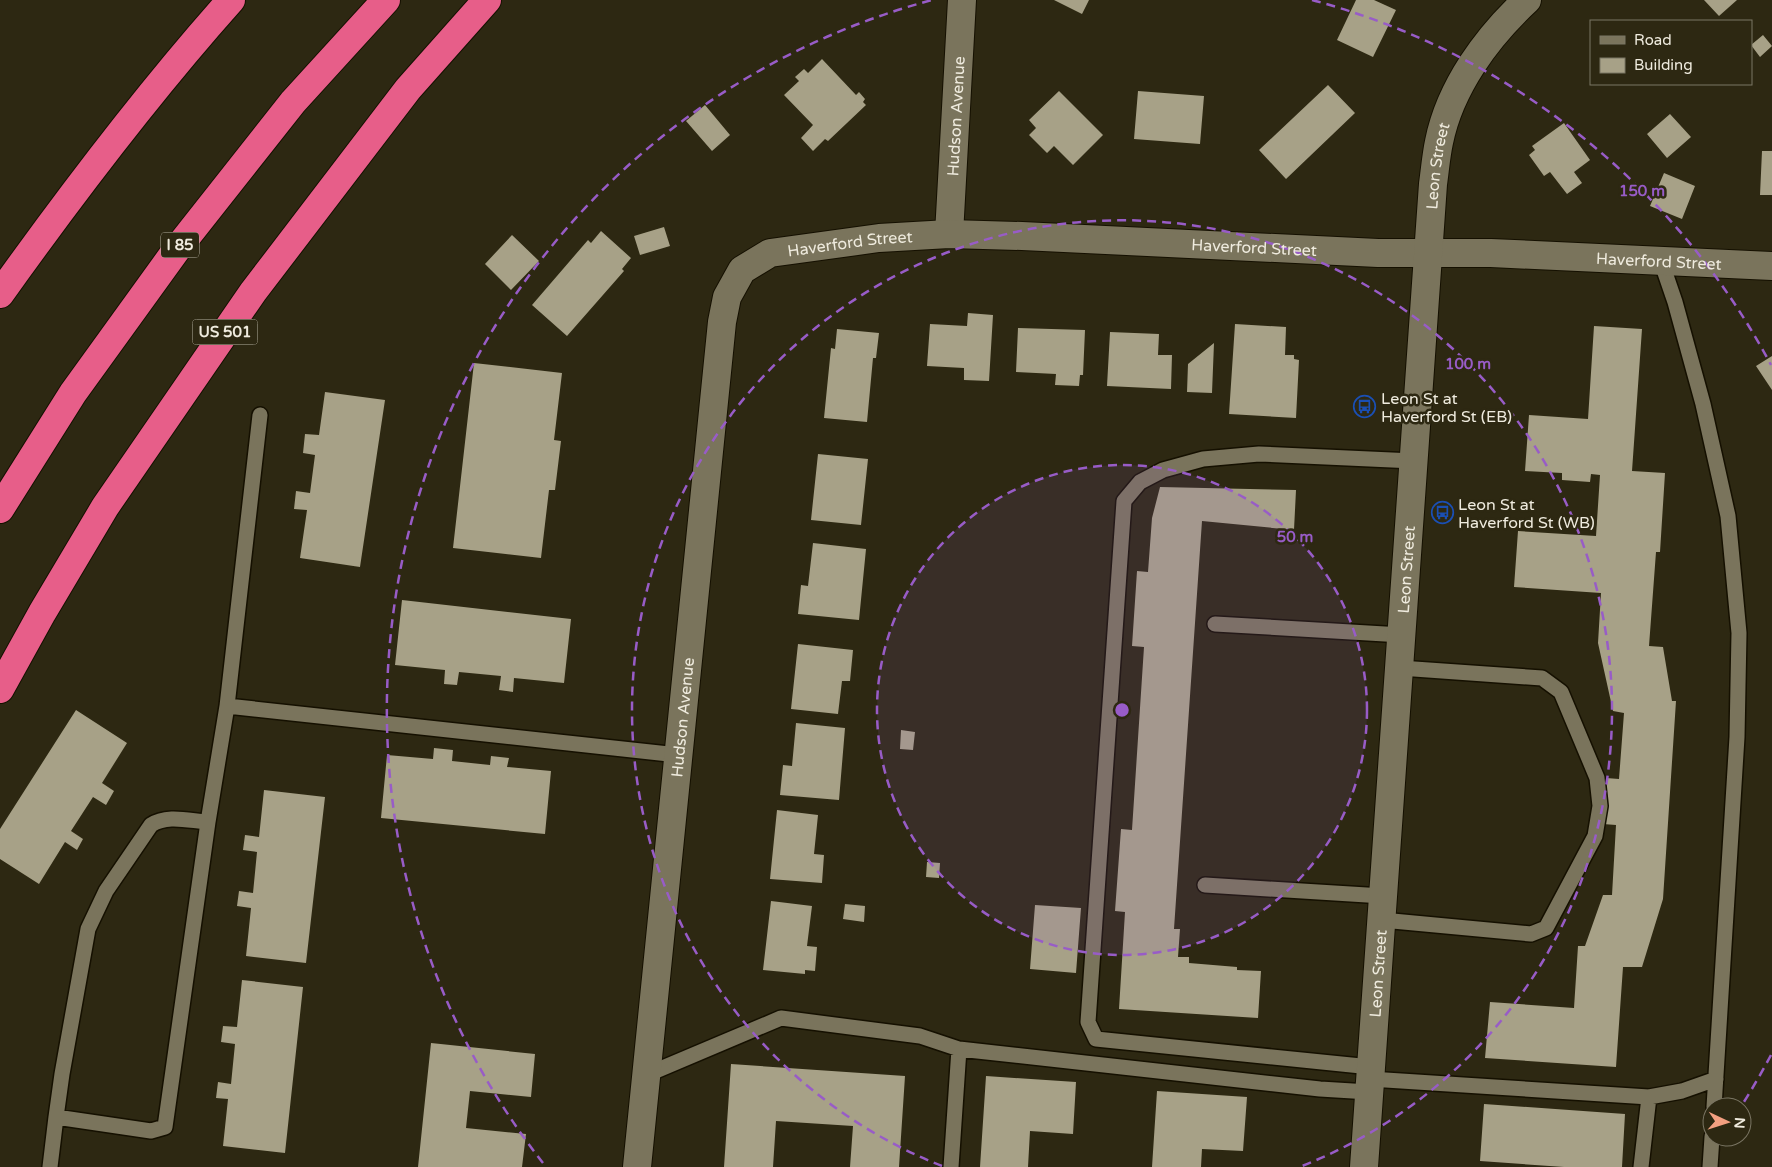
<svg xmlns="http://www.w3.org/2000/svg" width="1772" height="1167" font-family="'Varela Round',sans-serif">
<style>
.building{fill:#a7a187}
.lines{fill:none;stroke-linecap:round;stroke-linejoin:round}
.service-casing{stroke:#151000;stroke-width:18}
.minor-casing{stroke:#151000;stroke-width:30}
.tertiary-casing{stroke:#151000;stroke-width:30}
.motorway-casing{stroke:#151000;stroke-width:30}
.service{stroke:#7a745c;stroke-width:15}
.minor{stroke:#7a745c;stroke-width:28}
.tertiary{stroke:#7a745c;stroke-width:28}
.motorway{stroke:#e75e89;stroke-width:28}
.ring{fill:none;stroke:#985cc7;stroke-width:2.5;stroke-dasharray:9 6}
.labels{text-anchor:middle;stroke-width:5;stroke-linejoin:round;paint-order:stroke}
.shield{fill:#2d2812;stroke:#b5b0a1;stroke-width:1}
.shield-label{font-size:15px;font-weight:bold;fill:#efebde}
.street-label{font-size:16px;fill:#efebde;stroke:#2d2812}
.poi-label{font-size:16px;fill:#efebde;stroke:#2d2812;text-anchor:start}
.centre{fill:#985cc7;stroke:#2d2812;stroke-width:2.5}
.ring-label{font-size:15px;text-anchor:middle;font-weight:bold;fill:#985cc7;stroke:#2d2812;stroke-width:5;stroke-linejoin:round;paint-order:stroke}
</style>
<rect width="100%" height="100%" fill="#2d2812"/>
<path class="building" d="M1054,0H1089L1082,14Z
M1356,0H1374L1396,10L1373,57L1337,40Z
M1704,0H1737L1719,16Z
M1763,35L1772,46L1760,57L1751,45Z
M822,59L856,95L859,92L865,99L863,102L866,105L828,141L825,139L813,151L801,138L813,125L784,95L799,81L795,77L804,69L808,73Z
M1328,85L1355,113L1286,179L1259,150Z
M1059,91L1103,135L1073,165L1054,146L1047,153L1029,135L1036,128L1029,120Z
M1138,91L1204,96L1200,144L1134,139Z
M705,105L730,135L712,151L686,121Z
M1670,114L1691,137L1667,158L1647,134Z
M1564,123L1590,160L1574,172L1582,183L1567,194L1550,172L1544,176L1529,155L1535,150L1532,146Z
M1762,151H1772V195H1760Z
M1664,173L1695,186L1682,219L1650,206Z
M664,227L670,246L640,255L634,236Z
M601,231L631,258L622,269L624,271L567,336L532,305L588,240L591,243Z
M512,235L539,261L511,290L485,264Z
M968,313L993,315L989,381L964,380V368L927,366L930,324L967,326Z
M1235,324L1286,327L1285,355H1294V359L1299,360L1296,418L1229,414Z
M1594,326L1642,329L1632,471L1665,473L1660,552H1656L1649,646L1663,647L1672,701H1676L1663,899L1642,967H1623L1616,1067L1485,1058L1490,1002L1574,1008L1578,946H1585L1603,895H1612L1616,825L1603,824L1606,778L1619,779L1624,713L1613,711L1598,643L1601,593L1514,587L1518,531L1596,536L1600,475L1591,474L1590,482L1562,480V473L1525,471L1529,415L1588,419Z
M1018,328L1085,330L1083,375H1080L1079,386L1055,385L1056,374L1016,372Z
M837,329L879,333L876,358H873L867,422L824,418L831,348L835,349Z
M1110,332L1159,334L1158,355H1172L1171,389L1107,386Z
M1214,343L1212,393L1187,392L1188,364Z
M1772,356V390L1756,366Z
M474,363L562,373L554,440L561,441L555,490H549L541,558L453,548Z
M325,392L385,400L360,567L300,558L307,510L294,509L296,491L310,493L315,455L303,453L305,434L319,435Z
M818,454L868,459L861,525L811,520Z
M1160,487L1296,490L1294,530L1202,521L1174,929H1180L1178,957H1189V963L1237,967V970L1261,971L1258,1018L1119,1009L1125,912L1115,911L1121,829L1132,830L1144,647L1132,646L1137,571L1148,572L1152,518Z
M813,543L866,549L859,620L798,614L801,585L808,586Z
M402,600L571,619L564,683L514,678L513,692L499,690L501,676L459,672L457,685L444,684L445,670L395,665Z
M798,644L853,650L850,681H842L838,714L791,709Z
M76,710L127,743L102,783L114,791L106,805L93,797L71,831L83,839L77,850L65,842L39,884L0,859V829Z
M796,723L845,728L839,800L780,795L783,765L792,766Z
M901,730L915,732L913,750L900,749Z
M434,748L453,750L452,761L490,765L491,756L509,758L507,767L551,771L545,834L381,818L387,755L433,759Z
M264,790L325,797L306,963L246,956L251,908L237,906L239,891L253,893L257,852L243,850L245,835L259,837Z
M777,810L818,815L814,854L824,855L822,883L770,879Z
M927,862L940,863L939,878L926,877Z
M771,901L812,906L807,946L817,947L815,971L805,970V974L763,970Z
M845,904L865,906L864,922L843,919Z
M1035,905L1081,908L1076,973L1030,969Z
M242,980L303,987L285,1153L223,1146L228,1099L216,1098L218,1082L231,1084L235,1044L221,1042L223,1026L237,1027Z
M431,1043L535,1054L531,1097L470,1091L466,1128L526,1134L522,1167H418Z
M731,1064L905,1076L899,1167H850L853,1126L776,1121L773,1167H724Z
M986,1076L1076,1082L1073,1134L1030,1131L1028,1167H980Z
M1157,1091L1247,1097L1243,1151L1202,1149L1201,1167H1152Z
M1484,1104L1625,1114L1622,1167H1564L1480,1161Z"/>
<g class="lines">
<defs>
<path id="service" d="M1661,261L1675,302L1703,404L1728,516L1739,633L1737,737L1714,1107
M1215,624L1402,635
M227,706L260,415
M1205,885L1383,896
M1382,920L1531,934L1546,928L1595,836L1600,806L1597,778L1561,692L1542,678L1400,668
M1371,1067L1096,1039L1088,1022L1124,501L1140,482L1163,470L1203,459L1259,454L1414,461
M646,1075L781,1018L920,1036L959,1049L1320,1089L1369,1092
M1370,1079L1649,1097
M56,1117L62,1074L88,929L106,891L151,825C167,814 190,821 208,822
M50,1167L56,1117L151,1131L165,1127L208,822L227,706L678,755
M951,1167L959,1049
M1641,1167L1649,1097L1682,1091L1716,1079
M1710,1167L1712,1137"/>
<g id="minor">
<path id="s1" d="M949,234L962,0"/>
<path id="s2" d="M637,1167L722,322L727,297L742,270L770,253L879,238L949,234L1022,236L1378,253H1491L1772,266"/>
</g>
<g id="tertiary">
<path id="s3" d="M1364,1167L1433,184C1435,170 1436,156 1439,142C1450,87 1487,37 1527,0"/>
</g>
<path id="motorway" d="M0,294C73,192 148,93 231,0
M0,509L73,393L177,249L293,102L386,0
M0,689L42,613L105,507L253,292L408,89L487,0"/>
</defs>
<use href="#service" class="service-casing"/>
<use href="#minor" class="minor-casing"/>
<use href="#tertiary" class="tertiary-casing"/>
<use href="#motorway" class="motorway-casing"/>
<use href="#service" class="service"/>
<use href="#minor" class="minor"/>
<use href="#tertiary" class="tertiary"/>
<use href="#motorway" class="motorway"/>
</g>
<circle cx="1122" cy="710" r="245" fill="#985cc7" fill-opacity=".12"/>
<g class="ring">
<circle cx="1122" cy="710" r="245"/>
<path d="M942 1166A490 490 0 1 1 1302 1166"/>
<path d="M1771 1055A735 735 0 0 1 1742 1105M543 1163A735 735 0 0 1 932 0M1312 0A735 735 0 0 1 1771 365"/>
</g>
<defs>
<symbol id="bus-ring" viewBox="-11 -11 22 22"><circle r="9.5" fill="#2d2812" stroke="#1a4fb4" stroke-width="1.5"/><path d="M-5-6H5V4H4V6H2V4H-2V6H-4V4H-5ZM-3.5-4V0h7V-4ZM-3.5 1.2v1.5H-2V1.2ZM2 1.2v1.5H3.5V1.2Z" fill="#1a4fb4"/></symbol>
</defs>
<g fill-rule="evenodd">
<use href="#bus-ring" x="1352" y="394" width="25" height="25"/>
<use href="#bus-ring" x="1430" y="500" width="25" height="25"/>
</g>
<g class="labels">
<g class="shield">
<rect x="161" y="232.5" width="38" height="25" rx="4"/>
<rect x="192.5" y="319.5" width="65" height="25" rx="4"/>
</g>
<g class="shield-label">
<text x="180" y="250">I 85</text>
<text x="225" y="337">US 501</text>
</g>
<g class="street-label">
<text dy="6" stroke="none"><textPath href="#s1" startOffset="118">Hudson Avenue</textPath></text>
<text dy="6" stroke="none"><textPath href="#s3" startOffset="1004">Leon Street</textPath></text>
<text dy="6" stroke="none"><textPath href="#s2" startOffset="1019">Haverford Street</textPath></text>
<text dy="6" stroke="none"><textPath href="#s2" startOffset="1424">Haverford Street</textPath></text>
<text dy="6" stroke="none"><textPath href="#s2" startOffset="1829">Haverford Street</textPath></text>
<text dy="6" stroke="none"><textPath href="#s3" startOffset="599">Leon Street</textPath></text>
<text dy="6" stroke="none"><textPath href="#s2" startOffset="452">Hudson Avenue</textPath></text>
<text dy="6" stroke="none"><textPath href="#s3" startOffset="194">Leon Street</textPath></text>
</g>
<g class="poi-label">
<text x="1381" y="404">Leon St at<tspan x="1381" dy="18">Haverford St (EB)</tspan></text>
<text x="1458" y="510">Leon St at<tspan x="1458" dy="18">Haverford St (WB)</tspan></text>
</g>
</g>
<circle cx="1122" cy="710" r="8" class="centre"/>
<g class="ring-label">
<text x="1642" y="196">150 m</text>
<text x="1468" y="369">100 m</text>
<text x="1295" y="542">50 m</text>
</g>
<rect x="1590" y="20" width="162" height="65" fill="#2d2812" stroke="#7b7664"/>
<rect x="1600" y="36" width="25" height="8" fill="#7a745c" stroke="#7b7664"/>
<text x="1634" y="45" font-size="15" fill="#efebde">Road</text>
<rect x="1600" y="58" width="25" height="15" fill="#a7a187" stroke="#7b7664"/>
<text x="1634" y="70" font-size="15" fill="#efebde">Building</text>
<g transform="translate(1727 1122) rotate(94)"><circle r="24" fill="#2d2812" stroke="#7b7664"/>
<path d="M0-4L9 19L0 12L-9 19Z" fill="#f3a081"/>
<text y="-8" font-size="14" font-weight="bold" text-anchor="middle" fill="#efebde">N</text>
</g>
</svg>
